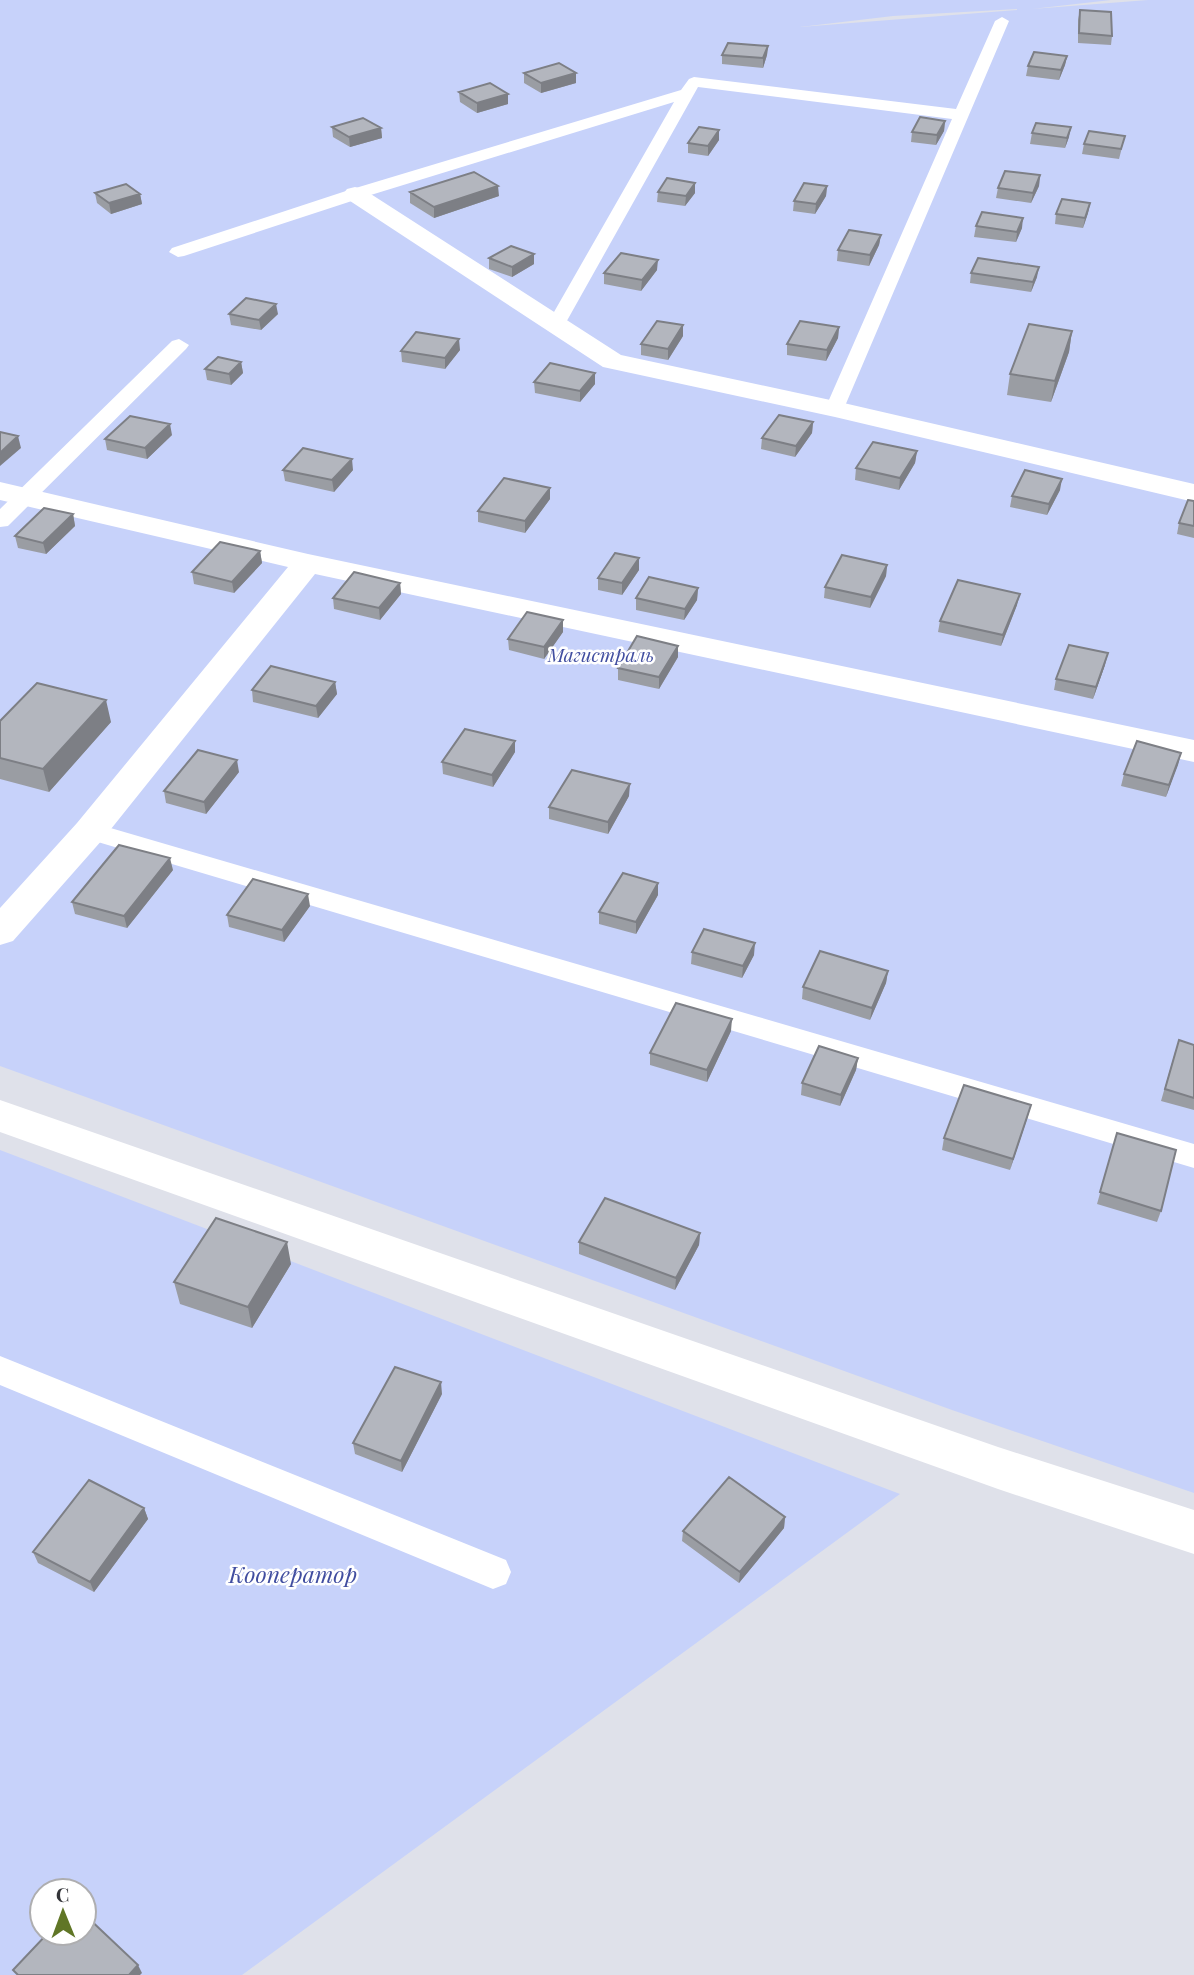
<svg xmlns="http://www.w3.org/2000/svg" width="1194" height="1975" font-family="'Playfair Display',serif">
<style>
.green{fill:#c7d2fa;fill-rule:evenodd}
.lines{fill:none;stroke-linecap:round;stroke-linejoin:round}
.lane{fill:#fff;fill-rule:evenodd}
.street{fill:#fff;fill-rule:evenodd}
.wall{fill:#9a9da3}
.shaded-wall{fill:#7d7f85}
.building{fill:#b3b6be;stroke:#7d7f85;stroke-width:2}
.labels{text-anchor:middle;stroke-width:5;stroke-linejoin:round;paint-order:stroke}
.park-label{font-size:19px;font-style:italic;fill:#414ea0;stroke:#fff}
.near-park-label{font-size:23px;font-style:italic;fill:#414ea0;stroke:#fff}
</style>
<rect width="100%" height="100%" fill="#dfe1ea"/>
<path class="green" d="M0,0H1111L1032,9L1148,0H1194V1493L952,1410L0,1066ZM1017,9V10L800,27L893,16Z
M0,1150L900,1494L242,1975H0ZM42,1891H84V1933H42Z"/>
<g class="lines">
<path class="lane" d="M1002,17L1009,21L842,413H828L825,409L952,119L698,87L564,326L555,332L546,326L674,102L361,198L184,256L178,257L169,252L172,248L349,190L681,90L689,79L694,77L956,109L995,21Z
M179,339L189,345L186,349L8,526L0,527V509L172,341Z
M90,822L1194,1144V1168L81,837L77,831L81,825Z
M0,1356L506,1560L511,1572L506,1584L493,1589L0,1385Z"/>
<path class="street" d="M355,187L363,189L621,355L835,401L1194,484V502L835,417L603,367L347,199L343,194L347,189Z
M0,482L308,554L1194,740V762L315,574L103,839L13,941L0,945V908L77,823L288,567L0,500Z
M0,1100L998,1447L1194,1510V1554L998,1489L0,1132Z"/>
</g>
<path class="wall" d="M1080,10L1112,36L1111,45L1078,43V20Z
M768,46L767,55L763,68L722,64V55Z
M1067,56L1065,65L1059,80L1026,76L1028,66Z
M524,73H576V83L541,93L524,83Z
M459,92L508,104L477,113L460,102Z
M945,121L944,131L936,145L911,142L912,132Z
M332,127L381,128L382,138L350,147L333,137Z
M719,130V140L708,156L688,153V143Z
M1032,133L1069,137L1065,148L1030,144Z
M1125,136L1119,159L1082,154L1084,144Z
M1040,175L1039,186L1031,203L996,198L998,188Z
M827,186L826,196L815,214L793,211L794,201Z
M410,192L499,196L434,218L410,203Z
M658,192L695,193L685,206L657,202Z
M95,193L140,194L142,204L111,214L97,203Z
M1090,203L1088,213L1083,228L1055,224L1056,214Z
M976,226L1022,228L1016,242L974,237Z
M881,235L879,245L869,266L837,261L838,250Z
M489,258L534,264L512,277L489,269Z
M657,270L641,291L604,284V273Z
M971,273L1037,277L1031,292L970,283Z
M229,314H278L261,330L231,325Z
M839,327L838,338L826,361L787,355V344Z
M1072,331L1069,352L1051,402L1007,395L1010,374Z
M683,336L668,360L641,355V344Z
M460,350L445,369L402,362L401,351Z
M241,362L243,373L231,385L207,380L205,369Z
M534,382L595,384L580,402L535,393Z
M813,422L812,433L795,457L761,449L762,438Z
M172,435L147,459L107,450L105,439Z
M917,451L915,463L899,490L855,480L856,468Z
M283,470H353L334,492L285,481Z
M1060,490L1047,515L1010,507L1012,496Z
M550,499L525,533L478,522V511Z
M1194,501V538L1177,534L1179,523Z
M73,514L75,526L46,554L18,548L15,536Z
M260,551L262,563L234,593L194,584L192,572Z
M887,565L886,576L870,608L824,598L825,587Z
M639,570L622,595L598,590V578Z
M400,583L401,594L380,620L334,609L333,598Z
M698,588L697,600L684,620L636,610V598Z
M1017,605L1001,646L938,632L940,621Z
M563,632L544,659L509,650L508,639Z
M678,646V657L659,689L618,680V668Z
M1105,665L1093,699L1054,690L1056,679Z
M335,682L337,694L318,718L253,702L252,690Z
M0,721L111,722L49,792L0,779Z
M515,741V752L493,787L443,774L442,762Z
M1181,753L1166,797L1121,786L1124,774Z
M239,772L206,814L166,803L164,791Z
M629,796L608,834L549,819V807Z
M173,870L127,928L75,914L72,902Z
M658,895L636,934L599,924V912Z
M310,906L284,942L229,927L227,915Z
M692,952L754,955L742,978L691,964Z
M888,971L886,983L870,1020L802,999L803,987Z
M731,1031L707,1082L650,1065V1053Z
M1194,1045V1110L1161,1101L1175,1052Z
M858,1058L856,1070L840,1106L801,1095L802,1083Z
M1031,1105L1010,1170L942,1150L944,1138Z
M1117,1133L1161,1211L1157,1222L1097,1204Z
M700,1233L699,1245L675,1290L579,1254V1242Z
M291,1264L252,1328L180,1304L174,1282Z
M442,1394L402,1472L355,1454L353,1443Z
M144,1508L148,1519L94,1592L38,1563L33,1552Z
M785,1517L784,1528L739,1583L682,1541L683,1531Z"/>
<path class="shaded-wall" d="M768,46L767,55L763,68V58Z
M1067,56L1065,65L1059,80L1061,70Z
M576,73V83L541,93V83Z
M508,94V104L477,113V103Z
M945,121L944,131L936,145L937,135Z
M1071,127L1069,137L1065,148L1067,138Z
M381,128L382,138L350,147L349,137Z
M719,130V140L708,156V146Z
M1040,175L1039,186L1031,203L1033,193Z
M695,183V193L685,206L686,196Z
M498,186L499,196L434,218V207Z
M827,186L826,196L815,214L816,204Z
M140,194L142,204L111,214L109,203Z
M1090,203L1088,213L1083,228L1085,218Z
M1023,218L1022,228L1016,242L1017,232Z
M881,235L879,245L869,266L870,255Z
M534,254V264L512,277V267Z
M658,260L657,270L641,291L642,280Z
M1039,267L1037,277L1031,292L1033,282Z
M276,304L278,314L261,330L259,320Z
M683,325V336L668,360V349Z
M839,327L838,338L826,361L827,350Z
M1072,331L1069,352L1051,402L1055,381Z
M459,339L460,350L445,369V358Z
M241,362L243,373L231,385L229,374Z
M595,373V384L580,402V391Z
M813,422L812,433L795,457L796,446Z
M170,424L172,435L147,459L145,448Z
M18,436L21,448L0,466V453Z
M917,451L915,463L899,490L900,478Z
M352,459L353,470L334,492L332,480Z
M1062,479L1060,490L1047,515L1049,504Z
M550,488V499L525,533V521Z
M73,514L75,526L46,554L43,543Z
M260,551L262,563L234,593L232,582Z
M639,558V570L622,595V583Z
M887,565L886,576L870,608L871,597Z
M400,583L401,594L380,620L379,608Z
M698,588L697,600L684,620L685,609Z
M1020,594L1017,605L1001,646L1003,635Z
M563,620V632L544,659V647Z
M678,646V657L659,689V677Z
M1108,653L1105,665L1093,699L1096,687Z
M335,682L337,694L318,718L316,706Z
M106,700L111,722L49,792L43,769Z
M515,741V752L493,787L492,775Z
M1181,753L1178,765L1166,797L1169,785Z
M237,760L239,772L206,814L204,802Z
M630,784L629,796L608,834V822Z
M170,858L173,870L127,928L124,916Z
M658,883V895L636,934V922Z
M308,894L310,906L284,942L282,930Z
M755,943L754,955L742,978L743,966Z
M888,971L886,983L870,1020L872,1008Z
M732,1019L731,1031L707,1082V1070Z
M858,1058L856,1070L840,1106L841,1095Z
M1031,1105L1028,1116L1010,1170L1013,1159Z
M700,1233L699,1245L675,1290L676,1278Z
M287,1242L291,1264L252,1328L248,1307Z
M441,1382L442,1394L402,1472L401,1461Z
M144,1508L148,1519L94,1592L90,1582Z
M785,1517L784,1528L739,1583L740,1572Z
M138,1965L142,1973L140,1975H129Z"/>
<path class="building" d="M1080,10L1111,12L1112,36L1079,33Z
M728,43L768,46L763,58L722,55Z
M1034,52L1067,56L1061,70L1028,66Z
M559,63L576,73L541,83L524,73Z
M490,83L508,94L477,103L459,92Z
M920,117L945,121L937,135L912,132Z
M363,118L381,128L349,137L332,127Z
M1036,123L1071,127L1067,138L1032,133Z
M699,127L719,130L708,146L688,143Z
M1089,131L1125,136L1121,149L1084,144Z
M1005,171L1040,175L1033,193L998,188Z
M474,172L498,186L434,207L410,192Z
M667,178L695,183L686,196L658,192Z
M804,183L827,186L816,204L794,201Z
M126,184L140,194L109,203L95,193Z
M1062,199L1090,203L1085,218L1056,214Z
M982,212L1023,218L1017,232L976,226Z
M849,230L881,235L870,255L838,250Z
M511,246L534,254L512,267L489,258Z
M621,253L658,260L642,280L604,273Z
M978,258L1039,267L1033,282L971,273Z
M246,298L276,304L259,320L229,314Z
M657,321L683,325L668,349L641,344Z
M800,321L839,327L827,350L787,344Z
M1029,324L1072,331L1055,381L1010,374Z
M416,332L459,339L445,358L401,351Z
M218,357L241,362L229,374L205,369Z
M550,363L595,373L580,391L534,382Z
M779,415L813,422L796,446L762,438Z
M130,416L170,424L145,448L105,439Z
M0,432L18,436L0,453Z
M873,442L917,451L900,478L856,468Z
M303,448L352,459L332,480L283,470Z
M1025,470L1062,479L1049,504L1012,496Z
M504,478L550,488L525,521L478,511Z
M1188,500L1194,501V526L1179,523Z
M44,508L73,514L43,543L15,536Z
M220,542L260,551L232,582L192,572Z
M615,553L639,558L622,583L598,578Z
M842,555L887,565L871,597L825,587Z
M354,572L400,583L379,608L333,598Z
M649,577L698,588L685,609L636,598Z
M958,580L1020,594L1003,635L940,621Z
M527,612L563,620L544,647L508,639Z
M637,636L678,646L659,677L618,668Z
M1069,645L1108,653L1096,687L1056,679Z
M271,666L335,682L316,706L252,690Z
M37,683L106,700L43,769L0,758V721Z
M465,729L515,741L492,775L442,762Z
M1137,741L1181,753L1169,785L1124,774Z
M198,750L237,760L204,802L164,791Z
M572,770L630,784L608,822L549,807Z
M119,845L170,858L124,916L72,902Z
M623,873L658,883L636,922L599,912Z
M253,879L308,894L282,930L227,915Z
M704,929L755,943L743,966L692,952Z
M820,951L888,971L872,1008L803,987Z
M676,1003L732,1019L707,1070L650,1053Z
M1179,1040L1194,1045V1098L1165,1089Z
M819,1046L858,1058L841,1095L802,1083Z
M964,1085L1031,1105L1013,1159L944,1138Z
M1117,1133L1176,1150L1161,1211L1100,1192Z
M605,1198L700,1233L676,1278L579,1242Z
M216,1218L287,1242L248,1307L174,1282Z
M395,1367L441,1382L401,1461L353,1443Z
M729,1477L785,1517L740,1572L683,1531Z
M89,1480L144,1508L90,1582L33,1552Z
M84,1914L138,1965L129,1975H18L13,1970L48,1933H84Z"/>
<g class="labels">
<g class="park-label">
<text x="601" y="662">Магистраль</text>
</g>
<g class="near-park-label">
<text x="293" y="1583">Кооператор</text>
</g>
</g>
<g transform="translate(63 1912) rotate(359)"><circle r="33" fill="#ffffff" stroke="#aeaeb0" stroke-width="2"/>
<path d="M0-5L12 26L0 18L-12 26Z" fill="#607626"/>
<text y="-10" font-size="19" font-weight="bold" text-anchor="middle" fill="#343539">С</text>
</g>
</svg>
